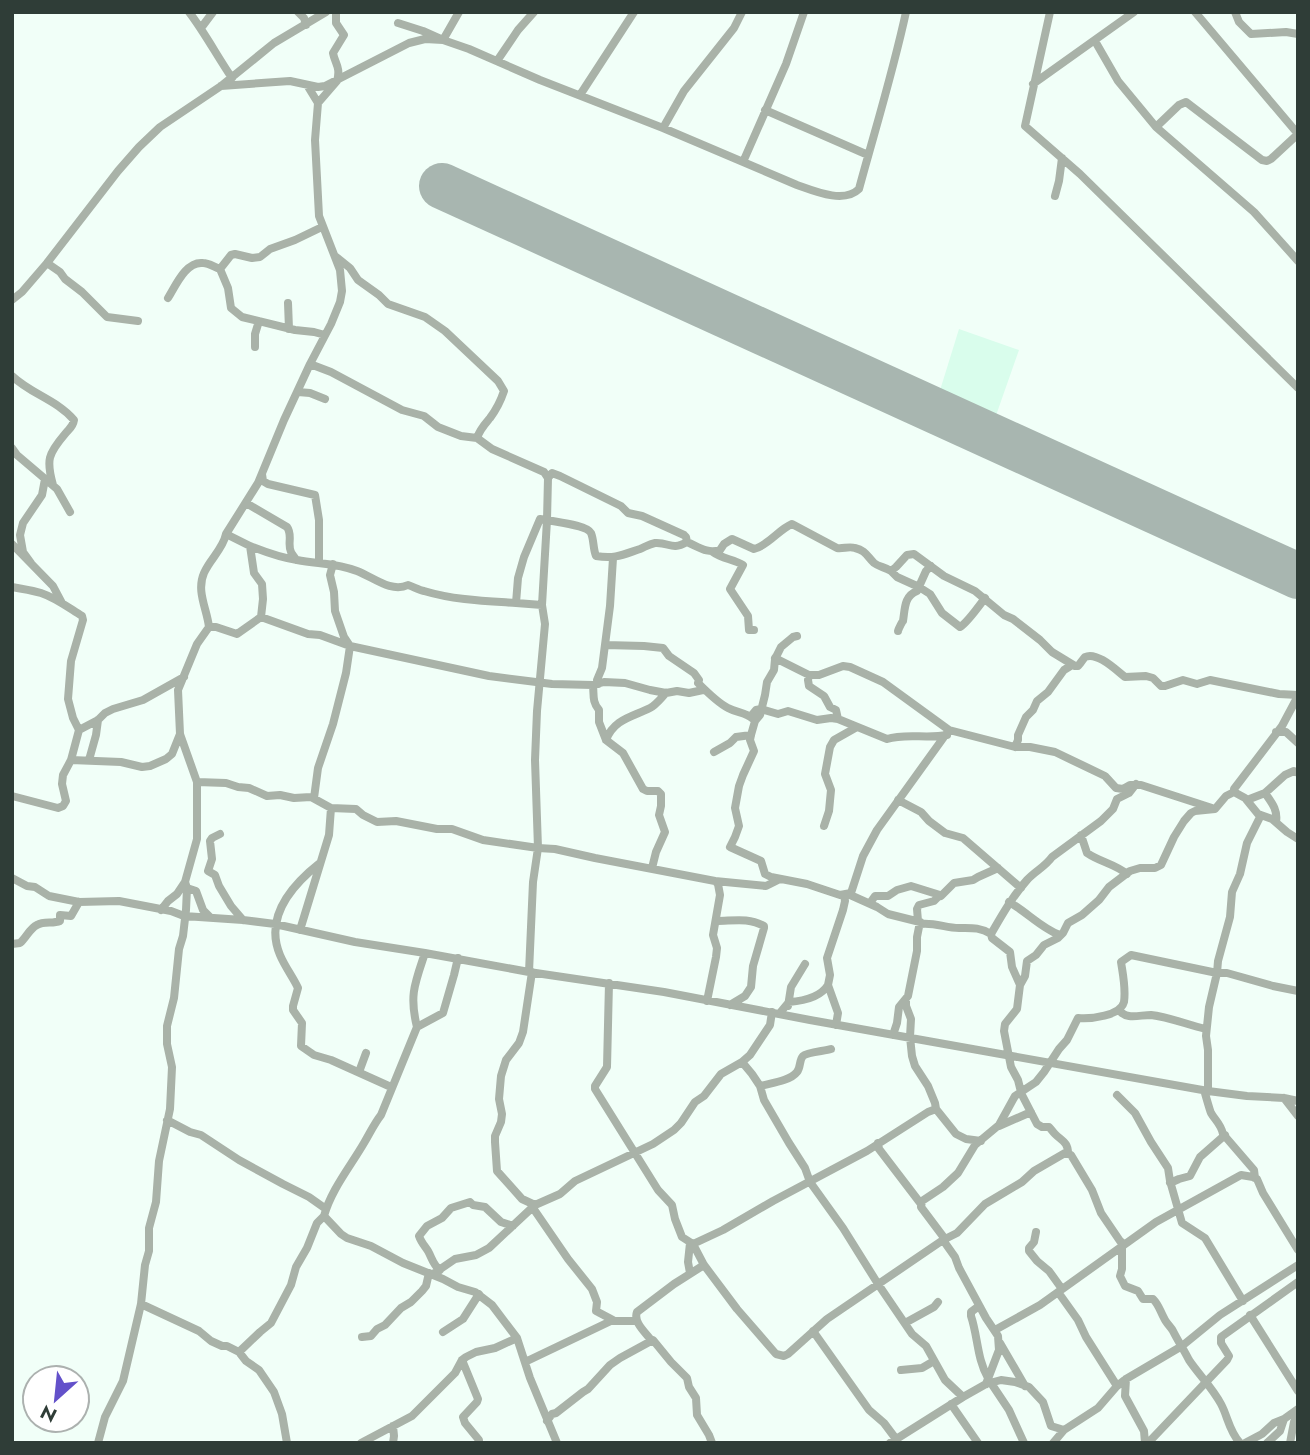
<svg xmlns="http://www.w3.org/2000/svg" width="1310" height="1455" font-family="Jost,sans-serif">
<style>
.built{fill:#d9fdec}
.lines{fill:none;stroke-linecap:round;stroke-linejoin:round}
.runway{stroke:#a8b6b0;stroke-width:46}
.minor{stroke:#a9b2a8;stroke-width:8}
</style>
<rect width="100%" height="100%" fill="#f1fff8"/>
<path class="built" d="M959,329L1019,350L993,424L937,400Z"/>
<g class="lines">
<path class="runway" d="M442,186L1298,576"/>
<path class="minor" d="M189,12C205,33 217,56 232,78
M298,12L304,18L306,25
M1050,12L1025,126L1080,174L1298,388
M1195,12L1298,134
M1235,12L1239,22L1251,34L1286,32L1298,34
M398,23L423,31L443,40L459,12
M201,28L213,12
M1095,41L1118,81L1156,127L1254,212L1298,261
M497,61L518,30L534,12
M1033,84L1134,12
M307,85L318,103
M221,86L290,81L318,87L325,86L409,43L425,39L443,40L469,49L540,80L663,128L797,185C814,191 844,204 859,189C875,130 893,72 906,12
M580,95L634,12
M765,110L868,155
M1156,127L1179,105L1186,102L1262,160L1267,161L1271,159L1298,134
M663,128L684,91L734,28L742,12
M743,162L786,64L804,12
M1055,196L1059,181L1062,158
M335,256L350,268L358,280L379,295L388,304L425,317L445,331L498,381L504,391C501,400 496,410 490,418C484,425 480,429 477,438L492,449L544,472L548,478L547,520C556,522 587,525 591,533C594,540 593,549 596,556C615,559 622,555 640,549C645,547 649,544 655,543C670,542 671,551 687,542C699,547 707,554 720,550L724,544L732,539L754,549C769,545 778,530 792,524L837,548C843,549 849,546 855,548C865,550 867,556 874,563C879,567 885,567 891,571L896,567L907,555L914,554L944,576L975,591L1004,615L1013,619L1040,640L1052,652L1075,666H1078C1079,665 1084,658 1085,657C1097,651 1117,671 1125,677L1146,676L1153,678L1161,686H1165L1183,680L1197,684L1210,680L1279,694L1298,695
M47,263L60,272L65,279L82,292L107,317L138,321
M220,269L228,288L231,308L242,317L295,330L314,332L325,335
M168,298C176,285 186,261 203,263C209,263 214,267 220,269L231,255L235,254L252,258L260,257L270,249L295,240L322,227
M12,300L22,292L47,263L118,171L139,147L160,127L221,86L274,43L326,12
M288,303L289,329
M255,347V334L259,321
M310,364L331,372L402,410L424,416L438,427L461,436L477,438
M12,376C31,394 57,400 74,420C73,427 70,428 65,434C48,454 46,460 53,485
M298,392L310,393L325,399
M12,448L17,455L57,489L70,512
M262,474L263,481L268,484L315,495L319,520V562
M548,478L552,473L560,476L621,506L628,513L642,516L684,535L686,537L687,542
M246,503L287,527C293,535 287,544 291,552C292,555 295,557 296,560
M226,534L250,546L254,573L262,584L263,599L261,617
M12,544L53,586L62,603
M250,546C265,552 281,558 297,560C318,564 337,563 357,571C373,577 391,593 408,585C414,587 419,590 424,591C454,600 485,601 516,603L518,578L524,557L540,519L547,520
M713,552C722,559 734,559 743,565L730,589L748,616L749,630H754
M31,563L23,552L20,535L23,523L42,495L45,479
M891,571L897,577L919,587L930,594L942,613L960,627C967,623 979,606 985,598
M12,587C22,589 32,590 41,593C56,598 69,608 82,616L83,620L71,661L68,699L73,718L79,730L71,760L63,775L62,784L66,801L63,806L58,808L12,796
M516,603L542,605
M209,627H216L237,634L261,617L308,634L320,635L350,646L489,676L552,684L593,685L604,682L625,683L650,690L666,693L677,691L689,693L703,690
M898,631C898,630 902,622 903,621C905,609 904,596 917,591L926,571L931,566
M797,636L793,637L781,647L775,659L774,670L767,682L765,695L760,715L755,721L751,735L750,740L754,751L743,775L739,786L735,808L739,826L735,837L730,847L761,861L765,874L771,877L807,884L840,895L851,893L863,856L877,830L949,730
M605,645L644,646L663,648L669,656L694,673L699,680L698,683C704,689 720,704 728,708C737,713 746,712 753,719
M775,658L809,675H819L843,666L850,667L883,682L949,730L1015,747H1030L1055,752L1105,776L1116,788L1123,789L1130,785H1141L1212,808
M809,675L808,680L809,686L824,696L830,707L836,710L838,719
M598,684L597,680L602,668L610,606L613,558
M593,685C594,695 592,702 599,710V722L606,740L623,753L643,789L647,791H658L661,794V806L659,815L665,832L656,852L652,868
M751,716L756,710L761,709L778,714L788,711L817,720L831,718L838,719L887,739C905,733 927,739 947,735
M79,730L98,720L105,713L113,709L143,700L184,677
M1276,732H1286L1298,743
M606,740C614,719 632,717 650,708C656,705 661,698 666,693
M1015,747L1018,740V735L1026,717L1033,710L1037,701L1048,692L1064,670L1072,665
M714,752L730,743L736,737L751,735
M71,760L121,762L142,767L150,766L166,759L172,754L180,734
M89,760L96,735L98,720
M197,782L226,783L238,787L249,788L267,796L280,795L294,798L311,797L331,808L356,809L363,815L377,822L396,821L437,829H452L483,840L538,848L535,760L537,711L545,624L542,605L547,520
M1234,792L1245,798L1258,814L1272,819L1287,832L1298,839
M1265,793C1272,803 1278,810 1276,822
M314,798L318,768L333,724L346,673L350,646L344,637L335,611L334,592L330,575L333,564
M898,800L921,812L929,821L945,833L963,838L1021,888
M1247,800L1265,793L1285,775L1294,771L1298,773
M824,826L829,811L831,790L825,774L830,747L834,740L857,727
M220,834L212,838L210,841L212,859L208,871L215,875L219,886L231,906L243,920
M1081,835L1087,853C1100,862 1115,864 1127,874
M320,863C292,885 264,917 280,955C285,967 293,977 298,988L293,1006V1010L302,1023L301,1046L314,1055L331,1060L391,1087
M12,878L27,886L35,887L49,896L79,902L119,901L171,911L184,916L243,920L275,924L355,942L425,953L529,972L664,992L810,1020L1208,1091L1247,1096L1284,1098L1298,1101
M715,881L766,886L780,879
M848,894L877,907L888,914L920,922L917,937V951L908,996L899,1007L897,1023L893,1035
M941,896L954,883L973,880L978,877L998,868
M1009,902C1027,912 1042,929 1060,935
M870,903L875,896H888L897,890L911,886L940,895L934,901L919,905L917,909L918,921
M161,910L168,901L177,894L185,882
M210,917L203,910L196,891L187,888L185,882L197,839V782L180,734L178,690L197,644L209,627C207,609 196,591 204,573C210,559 223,549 226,534L258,483L284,420L310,364L331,324L340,302L342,291L340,270L319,216L315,140L318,103L337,81C341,67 335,64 333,53L344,35L336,23V12
M716,921C733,921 748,917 764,926V928L753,966L751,987L745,996L730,1005
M920,924C934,922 946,928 959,928C971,928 980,927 991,934L992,938L1010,952L1012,967L1020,985
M300,930L329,835L331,808
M991,934C1002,915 1012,897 1027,880C1035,871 1045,867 1052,857L1101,821L1113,809L1117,799L1129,793L1136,784
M12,944L20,943C26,938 30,928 37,925C44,921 53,924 60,921V915L71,916L79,902
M425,953C415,983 409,995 417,1027L381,1115C374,1124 370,1133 364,1143C350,1167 331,1190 324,1216L341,1234L347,1238L371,1246L403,1263L443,1279L458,1287L475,1292L492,1305L517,1338L530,1378L557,1443
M529,972L533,882L538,848L555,849L595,858L715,881L718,884L720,895L713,935L717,948L716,957L707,1001
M532,972L523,1032L519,1043L506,1060L501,1076L499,1099L502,1114L501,1122L495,1136V1142L497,1171L522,1199L535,1205
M609,983L607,1067L595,1086V1089L658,1190L672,1205L675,1219L682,1237L693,1244L704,1265L737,1309L776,1354L784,1356L788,1354L827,1319L943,1240L957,1233L985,1204L1022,1182L1034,1171L1065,1153L1071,1155L1092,1190L1101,1213L1120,1241L1124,1244
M906,1001V1006L911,1019L910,1037L912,1056L915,1066L928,1086L935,1103L936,1109L956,1134L966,1139L981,1141
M788,1006L791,987L805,964
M1119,1010C1126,1020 1139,1015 1151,1015C1169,1017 1188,1025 1206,1029
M779,1014L789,1002C803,1001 820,998 828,985
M836,1025L838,1013L828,985L830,975L827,958L843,910L845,901L844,895
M417,1027L443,1013L454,975L458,958
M742,1062L752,1074L760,1086L764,1100L789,1143L805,1168L810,1182L843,1228L878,1284L912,1334L926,1346L945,1380L963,1397
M359,1072L366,1053
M760,1086C771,1083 790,1081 797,1072C801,1067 799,1060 803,1056C807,1052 825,1051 831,1049
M1204,1090C1205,1093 1210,1111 1211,1113C1215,1120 1221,1124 1223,1134L1254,1170L1255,1178
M1208,1091V1050L1206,1036L1209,1007L1217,973L1218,961L1230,917L1232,892L1240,874L1247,843L1261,815
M1021,1092L1018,1080L1011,1067L1004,1031L1005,1024L1017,1009L1020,985L1025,976L1027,961L1036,955L1044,945L1058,938L1063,933L1068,923L1082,915L1099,900L1109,887L1130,871L1140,868H1155L1161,865L1174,837L1184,821L1191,813L1195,811L1215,809L1226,796L1234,792V789L1282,726L1298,696
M1021,1093L1037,1124L1042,1127H1049C1051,1129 1053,1132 1055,1134C1062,1141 1068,1142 1068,1153
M1117,1095L1135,1113L1151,1142L1168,1168L1170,1181L1182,1223L1205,1238L1243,1301
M1284,1098L1298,1116
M167,1120L190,1132L201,1135L239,1160L283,1184L309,1197L326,1209
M999,1126L1031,1112
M878,1143L879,1149L921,1204
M1170,1183L1179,1179L1190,1176L1200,1157L1225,1135
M1036,1232L1034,1242L1029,1248V1251L1037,1261L1049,1271L1062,1289
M945,1239L921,1207L922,1201L943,1187L958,1173L975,1145L999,1125L1015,1096L1036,1082L1044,1072L1059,1049L1067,1040L1078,1018C1090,1019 1121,1016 1124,1002C1126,988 1123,975 1121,962L1131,955L1217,973H1227L1273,986L1298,991
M943,1240L955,1257L959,1268L986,1318L998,1336L999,1350L986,1384
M690,1243L688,1262L690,1273
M693,1244L723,1230L773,1201L867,1151L928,1112L936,1109
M1122,1245V1269L1120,1276L1125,1286L1138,1291L1143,1299H1153C1159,1305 1160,1311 1164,1318C1166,1323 1171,1327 1173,1331C1178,1341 1184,1350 1189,1360C1199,1375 1212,1387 1221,1404C1228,1417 1229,1431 1240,1443
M440,1270C433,1265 432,1258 428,1251C424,1245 421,1242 419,1236L427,1226L442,1218L451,1208L470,1202L473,1205L485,1207L501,1222L513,1226
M433,1274L455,1259L476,1255L489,1248L535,1205L560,1194L575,1181L653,1144L674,1130L681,1123L695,1102L704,1096L721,1074L742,1062L750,1055L770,1025L772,1012
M1058,1292L1078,1320L1086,1337L1117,1386
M141,1304L199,1331L211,1341L222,1346H227L239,1352L260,1332L271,1323L291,1285L296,1267L307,1248L317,1223L324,1216
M979,1306L971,1312V1316C978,1337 977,1359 988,1378
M1250,1315L1298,1391
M612,1321H636
M905,1323L934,1307L938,1302
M995,1330L1040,1305L1156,1222L1241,1175L1253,1177L1257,1179L1263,1193L1298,1250
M813,1331L869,1410L884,1423L896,1439
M443,1332L463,1319L479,1294
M362,1337L371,1336L377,1329L385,1325L401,1308L411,1302L422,1291L426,1286L429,1273
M651,1340C645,1332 633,1322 637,1312L674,1284L704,1265
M1000,1343L1025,1386
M239,1352L246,1361L259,1370L274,1392L282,1414L287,1443
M462,1360L478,1399L477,1402L463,1417L465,1423L479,1440V1443
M525,1362L613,1320L596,1311L597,1302L592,1289L568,1259L533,1208
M901,1370L922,1368L934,1361
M1126,1379L1125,1396L1144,1431L1145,1443
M991,1383L1009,1410L1024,1443
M951,1404L978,1443
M547,1421L552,1414L556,1413L583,1392L588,1389L610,1365L620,1358L653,1340L671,1362L687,1378L689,1387L696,1398L697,1415L709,1435L712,1443
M98,1443L105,1417L123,1381L141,1304L145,1265L149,1251V1228L156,1202L159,1161L170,1109L172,1067L167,1044V1026L174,998L179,949L183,936L186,910L187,888
M361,1443L412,1416L455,1373L462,1360L466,1357L476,1352L495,1348L517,1338
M393,1443L394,1436L393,1426
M890,1443L963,1397L986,1384L1001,1380L1015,1382L1029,1387L1043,1402L1051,1426L1064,1430
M1053,1443L1064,1430L1098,1408L1117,1386L1126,1379L1182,1346L1220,1315L1298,1265
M1148,1443L1227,1360L1229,1356L1221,1343V1337L1298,1282
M1245,1443L1262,1434L1274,1423L1284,1419L1298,1409
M1267,1443L1280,1431L1284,1419
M1290,1443L1294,1422L1298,1415"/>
</g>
<rect width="1310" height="1455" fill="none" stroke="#2f3d37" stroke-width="28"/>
<g transform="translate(56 1399) rotate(207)"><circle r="33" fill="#ffffff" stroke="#acb1af" stroke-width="2"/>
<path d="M0-5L12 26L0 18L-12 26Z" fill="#6351ca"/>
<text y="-10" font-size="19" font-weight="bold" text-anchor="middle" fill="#2f3d37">N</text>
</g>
</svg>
